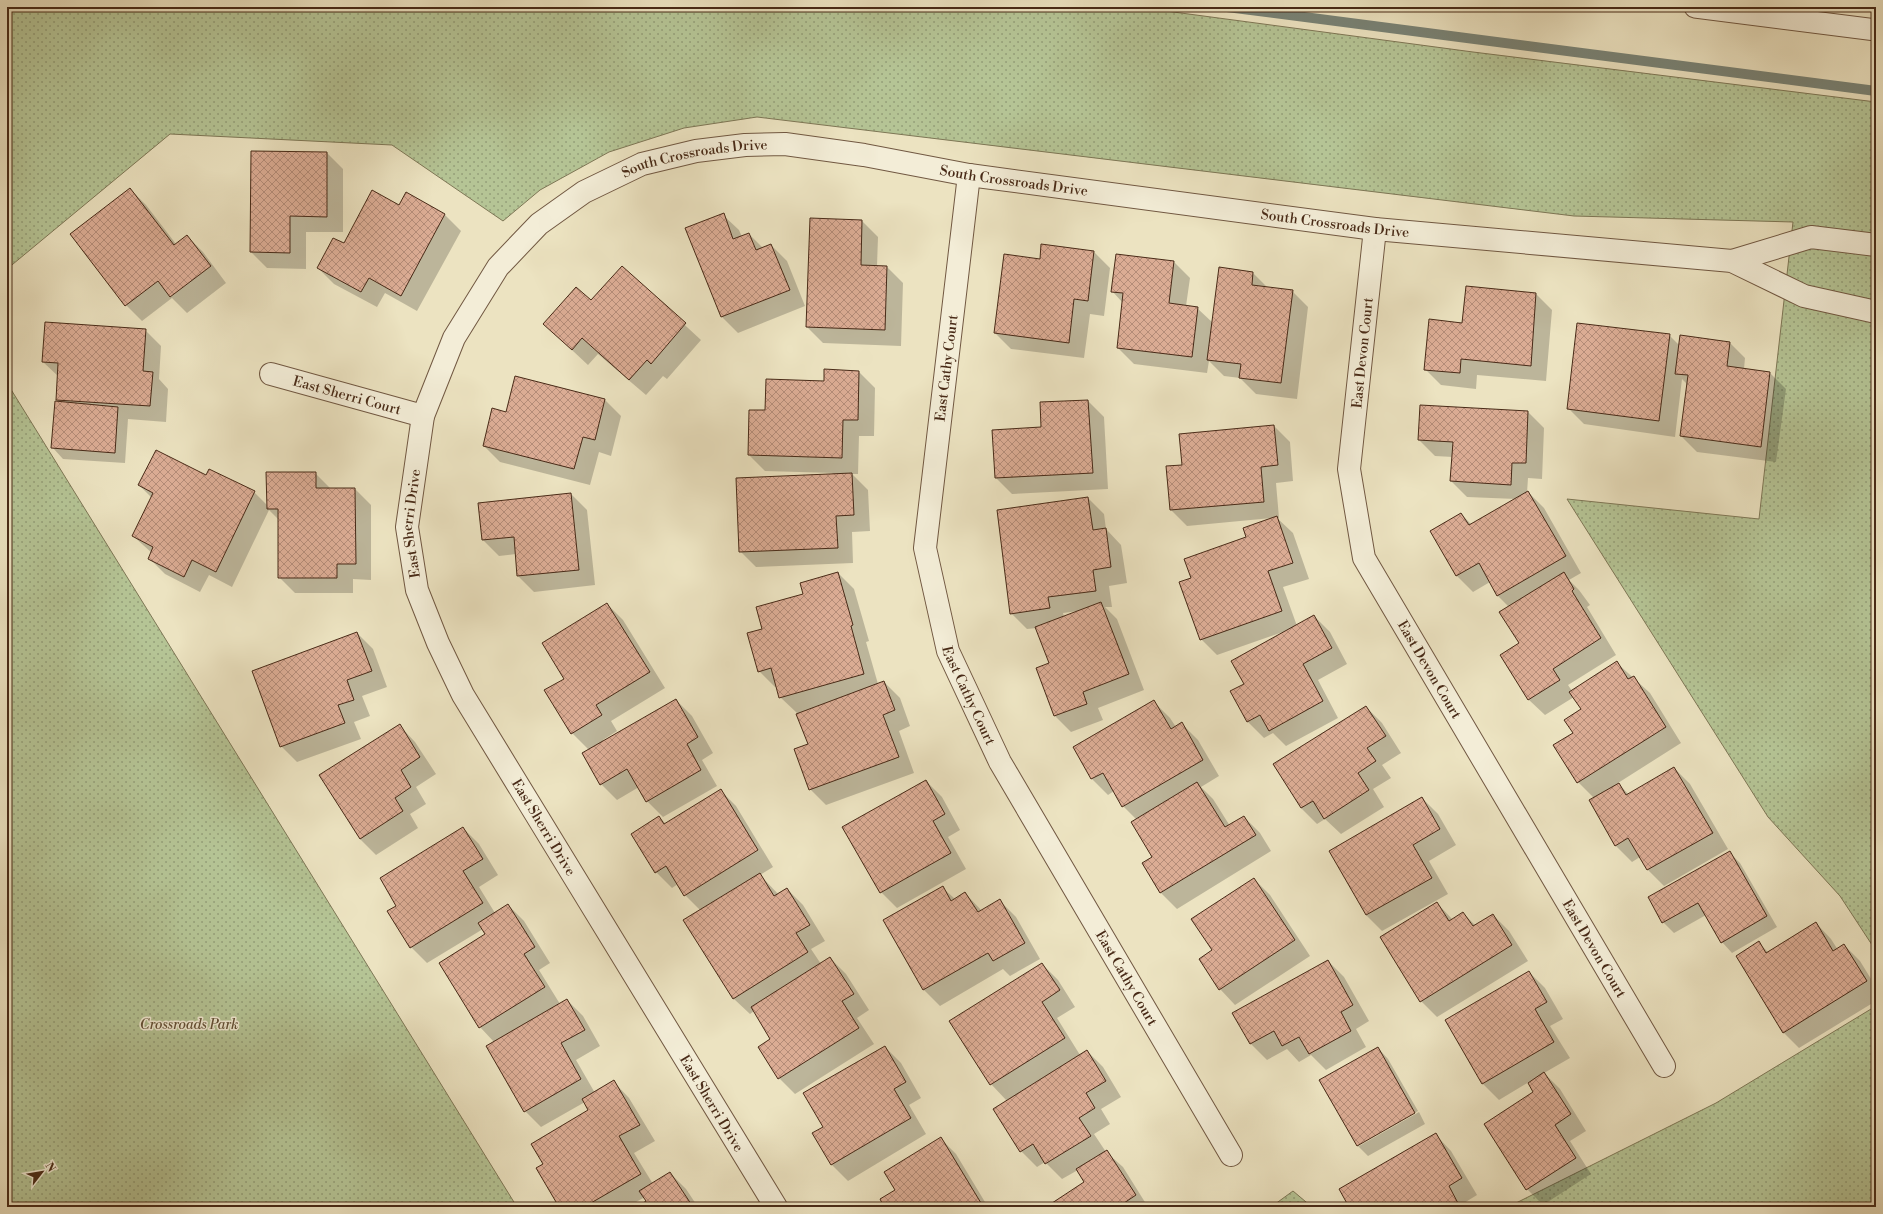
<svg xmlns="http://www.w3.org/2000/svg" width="1883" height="1214" font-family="'Libre Bodoni',serif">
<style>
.park{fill:url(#park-dots);stroke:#7e7756}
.shadow{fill:#0003;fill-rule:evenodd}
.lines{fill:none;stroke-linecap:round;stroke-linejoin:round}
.stream{stroke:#798376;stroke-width:10}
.building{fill:url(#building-cross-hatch);stroke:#482a17}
.service-casing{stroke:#715842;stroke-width:23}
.minor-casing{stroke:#715842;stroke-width:24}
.service{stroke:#f3edd7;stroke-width:21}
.minor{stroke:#f3edd7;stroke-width:22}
.labels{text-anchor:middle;stroke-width:3;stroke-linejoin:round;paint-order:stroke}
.street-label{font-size:14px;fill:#482a17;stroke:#f3edd7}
.park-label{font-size:14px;font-style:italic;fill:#635036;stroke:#f3edd7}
</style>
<defs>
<pattern id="park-dots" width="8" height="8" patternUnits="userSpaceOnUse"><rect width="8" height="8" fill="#b5c495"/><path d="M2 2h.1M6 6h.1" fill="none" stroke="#959f79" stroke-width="1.8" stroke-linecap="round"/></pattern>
<pattern id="building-cross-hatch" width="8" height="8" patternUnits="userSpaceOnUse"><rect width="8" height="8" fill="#dbac94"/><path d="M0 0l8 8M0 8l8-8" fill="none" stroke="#b48c78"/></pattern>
</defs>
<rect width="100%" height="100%" fill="#ece3c1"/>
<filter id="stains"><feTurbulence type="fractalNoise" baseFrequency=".005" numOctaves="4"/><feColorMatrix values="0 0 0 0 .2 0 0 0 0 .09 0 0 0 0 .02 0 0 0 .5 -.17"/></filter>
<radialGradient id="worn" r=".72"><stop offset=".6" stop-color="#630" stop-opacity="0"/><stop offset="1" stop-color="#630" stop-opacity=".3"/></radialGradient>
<path class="park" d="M7,7H1136L1473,52L1876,102V951L1840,896L1768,817L1567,499L1759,519L1793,222L1574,216L757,117L684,128L609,152L540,190L503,221L392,145L170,134L7,269Z
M7,383L517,1207H7Z
M1876,1006V1207H1508L1716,1103Z
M1293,1191L1312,1207H1271Z"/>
<path class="shadow" d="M252,152L327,153L343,169V232H306V269L267,268L251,252Z
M130,189L146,205L176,244L187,236L203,252L226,283L187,313L172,298L142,321L126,305Z
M406,193L445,215L461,231L417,311L385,293L377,307L334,284L318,268L344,244L399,206Z
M723,215L739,230L742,237L749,234L763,248L771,245L787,261L805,306L738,333L722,317L687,229Z
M862,221L878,237L877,266L887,267L903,283L901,346L823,343L807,327Z
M1094,252L1110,268L1104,316L1090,314L1084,358L1011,349L995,333L1041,260Z
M1174,262L1190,278L1186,306L1197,308L1213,323L1253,273L1268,288L1292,291L1308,307L1297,399L1256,394L1240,378L1224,376L1209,361L1207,373L1134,364L1118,348L1123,303L1112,291Z
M622,267L701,340L667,379L663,376L646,395L598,354L588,365L544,324L591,302Z
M1466,287L1536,294L1552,310L1546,381L1477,375L1476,389L1441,385L1425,369L1463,324Z
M145,330L161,346L159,379L168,389L166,422L128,419L125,463L63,459L53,448L60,403L57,399L58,376L43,362Z
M1669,335L1680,346L1729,342L1745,358L1744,369L1770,373L1786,389L1776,462L1697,452L1681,436L1687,384L1682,379L1675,437L1584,424L1568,408Z
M825,370L859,372L875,388L874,436H859L858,474H852L868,490L870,531L852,532L853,563L756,567L740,551L833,473L765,471L749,455L766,411L825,382Z
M605,400L621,416L611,456L599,452L590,485L500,462L484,446L507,413Z
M1088,401L1104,417L1108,489L1012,494L996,478L1042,428Z
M1421,406L1528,412L1544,428L1542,479L1528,478L1527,493L1528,492L1544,508L1581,573L1569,580L1579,590L1590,605L1587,607L1616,655L1568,685L1572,691L1617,663L1650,693L1681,743L1618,783L1629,795L1674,768L1690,784L1728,849L1664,886L1648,870L1640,857L1632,862L1616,846L1590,801L1594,798L1578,782L1574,733L1582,709L1574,697L1545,715L1529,700L1521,644L1509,607L1498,596L1490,582L1473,592L1457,576L1431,531L1461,514L1472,525L1516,499L1467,497L1451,481L1453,457L1435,456L1419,440Z
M1274,426L1290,442L1293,481L1276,483L1279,518H1277L1293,533L1309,579L1283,587L1297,626L1314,616L1330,632L1347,664L1318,680L1338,718L1286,746L1273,733L1264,738L1248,722L1245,684L1283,632L1217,655L1201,639L1192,578L1272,518L1187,526L1171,510L1183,466Z
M209,470L254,492L268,506L315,473L331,489H355L371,505V580L353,579V593H295L279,577V520L269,510L232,587L209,575L200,592L165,574L149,558L152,553L133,536L152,498L139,485L206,476Z
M571,494L587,510L595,585L534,592L518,576L516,554L499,556L483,540Z
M1088,498L1104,514L1106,529L1121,545L1127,583L1109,586L1112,607H1105L1117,619L1144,690L1098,708L1103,720L1071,732L1055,716L1037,669L1050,664L1037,628L1027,629L1011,613ZM1078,611L1064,617L1063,613Z
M838,573L854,589L869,641L866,642L878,684L884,682L900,698L910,726L899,731L914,773L826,805L810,789L809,745L797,713L780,697L777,687H775L759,671L764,629L804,594Z
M607,604L623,620L665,688L611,721L617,731L603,740V742L676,700L692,716L713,753L702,760L717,786L663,817L647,801L639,787L617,800L601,784L589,750L572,733L565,679Z
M357,633L373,649L387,687L362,696L370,716L354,722L361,739L297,762L281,746Z
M1154,702L1170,718L1176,727L1182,724L1198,740L1219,776L1201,787L1213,799L1230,826L1244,817L1260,833L1271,851L1177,909L1161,893L1143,864L1153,858L1137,820L1123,806L1114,791L1108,795L1092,779L1074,747Z
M1366,707L1382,723L1401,753L1382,765L1391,778L1373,789L1384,807L1341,834L1325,819L1317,824L1301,808Z
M400,726L415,742L436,774L416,787L426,804L410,814L418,828L376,855L360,839L320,775Z
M926,781L942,797L960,830L948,837L966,869L897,908L881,892Z
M720,790L736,806L773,867L760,875L779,895L787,889L803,905L825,941L811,949L821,964L830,958L846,974L869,1010L857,1018L874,1044L795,1094L779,1078L772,1039L754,1011L750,1014L734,999L701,911L685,895L678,884L672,888L656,872L659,817L666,824Z
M1422,798L1438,814L1456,845L1429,861L1448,894L1382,931L1366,915L1330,852Z
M463,828L479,844L498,875L479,887L495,913L508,905L524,921L550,963L539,970L560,1004L567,1000L583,1016L600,1046L576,1060L595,1093L614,1082L629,1098L655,1141L634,1153L653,1184L670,1173L686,1189L698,1207H639L648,1202L645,1197L627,1207H560L545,1165L590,1111L585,1102L541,1127L525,1111L487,1046L494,1042L480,1027L440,963L486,934L483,929L427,963L411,947L398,906Z
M1729,852L1740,863L1777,927L1732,953L1722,942L1706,915L1674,933L1663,922L1649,898Z
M1254,879L1270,895L1310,956L1235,1005L1220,989L1213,951Z
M942,887L955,899L965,893L982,911L1000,901L1016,917L1040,959L1010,976L1003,969L940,1006L924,990L884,920Z
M1437,903L1453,920L1463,913L1476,926L1493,915L1509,931L1528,961L1437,1017L1421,1001L1382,938Z
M1816,923L1831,939L1838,950L1844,945L1860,961L1876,987V1001L1799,1048L1783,1032L1759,943L1768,952Z
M1328,961L1344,977L1369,1021L1356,1029L1366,1047L1326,1070L1311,1055L1299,1062L1287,1049L1267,1060L1251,1044L1234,1013Z
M1042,964L1058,980L1075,1007L1057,1018L1080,1055L1087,1051L1103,1067L1121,1097L1101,1109L1110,1124L1094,1134L1106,1152L1123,1167L1148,1207H1047L1085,1182L1078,1170L1062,1179L1045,1162L1037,1167L1021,1151L1007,1101L991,1084Z
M1529,972L1545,988L1563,1019L1550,1026L1570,1058L1544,1073L1560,1089L1586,1131L1570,1141L1591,1174L1543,1205L1527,1189L1535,1092L1529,1082L1499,1100L1483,1084L1446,1020Z
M885,1047L901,1063L921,1098L909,1105L926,1134L848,1181L832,1165L813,1133L824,1127Z
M1378,1048L1388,1059L1418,1111L1359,1143V1146L1419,1112L1425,1124L1368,1156L1357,1145Z
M1436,1135L1451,1151L1477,1195L1464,1203L1466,1207H1350Z
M940,1138L956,1154L988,1207H885L896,1190Z"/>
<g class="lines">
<path class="stream" d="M1227,7L1876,91"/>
</g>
<path class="building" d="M251,151L327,152V217L290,216V253L250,252Z
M130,188L174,245L187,235L211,266L170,297L158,281L125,306L70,234Z
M372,190L399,205L406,192L445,214L401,296L369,278L361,292L317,268L333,238L344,243Z
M724,213L733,239L749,233L756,250L771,244L790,290L721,317L685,228Z
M810,218L862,220L861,265L887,266L885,330L806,327Z
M1041,244L1094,251L1088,301L1074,299L1069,343L994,333L1004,254L1040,259Z
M1116,254L1174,261L1169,303L1198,307L1192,357L1117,348L1123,293L1111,292Z
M622,266L686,323L651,364L647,360L629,380L582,338L572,350L543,324L576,287L591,300Z
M1219,267L1253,272L1252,285L1293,290L1281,383L1239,378L1241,364L1207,360Z
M1466,286L1536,293L1531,366L1461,359L1460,373L1424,370L1429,319L1462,323Z
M45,322L146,329L143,371L153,372L150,406L56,400L58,363L42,362Z
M1577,323L1670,334L1659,421L1567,409Z
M1680,335L1730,342L1727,366L1770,372L1761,447L1680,436L1688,375L1675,374Z
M824,369L859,371L858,420H843L842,458L748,455L749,410H765L766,379L824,381Z
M515,376L605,399L595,440L583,437L574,469L483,446L492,408L506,412Z
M1088,400L1093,473L995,478L992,430L1041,427L1040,402Z
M55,401L118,407L115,453L51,448Z
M1420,405L1528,411L1526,463H1512L1511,485L1450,481L1453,442L1418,440Z
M1274,425L1278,465L1261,467L1264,502L1170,510L1166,466L1182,465L1179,434Z
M156,450L206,475L209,469L255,491L216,572L192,560L184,577L148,559L153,547L132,536L153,493L138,485Z
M266,472H316V488H355L356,564H337V578H278V509H267Z
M852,473L854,515L836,516L838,548L739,552L736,478Z
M1528,491L1566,556L1497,596L1479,563L1456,576L1430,531L1461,513L1469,525Z
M571,493L579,570L517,576L514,537L482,540L478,503Z
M1088,497L1093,530L1106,528L1111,567L1093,570L1096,591L1048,597L1050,608L1010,614L997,510Z
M1277,516L1293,563L1268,571L1282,611L1200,640L1179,582L1191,578L1184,559L1246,537L1243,528Z
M838,572L853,625L851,626L864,674L779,698L771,668L758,672L747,633L762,629L756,607L803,594L800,583Z
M1564,572L1574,589L1572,591L1601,638L1553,669L1560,680L1528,700L1500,655L1519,643L1499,612Z
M1101,602L1129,674L1083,692L1087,704L1054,716L1036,668L1049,663L1035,627Z
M607,603L650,672L596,705L602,715L571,734L544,690L564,679L542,643Z
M1314,615L1332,648L1303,664L1323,701L1269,731L1260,715L1247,722L1230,691L1244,684L1231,661Z
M357,632L372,671L347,680L354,700L338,705L345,723L280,747L252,671Z
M1617,661L1628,679L1634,676L1666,727L1577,783L1553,745L1573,733L1564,720L1581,709L1569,692Z
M884,681L895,710L883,715L899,757L809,790L794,749L808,744L796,714Z
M676,699L698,737L687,744L701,770L646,802L627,769L600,785L582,753Z
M1154,700L1171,729L1182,722L1203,760L1122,807L1103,773L1091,779L1073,747Z
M1366,706L1386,736L1367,748L1376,761L1358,773L1369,790L1324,819L1313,801L1301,808L1273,764Z
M400,724L420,757L401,770L411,787L395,798L403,811L360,839L319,775Z
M1674,767L1713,833L1647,870L1628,838L1615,846L1589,800L1619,783L1626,795Z
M926,780L945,814L933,821L951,853L880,893L842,827Z
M1197,782L1225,827L1244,816L1256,835L1160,893L1142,863L1152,857L1131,822Z
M721,789L758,850L684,896L666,866L655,873L631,834L659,816L664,824Z
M1422,797L1440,829L1413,845L1432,878L1366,915L1329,851Z
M463,827L483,859L463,871L483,903L410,948L387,911L396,906L380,878Z
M1730,851L1767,916L1721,943L1698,903L1662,923L1648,897Z
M760,873L774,896L787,888L810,925L796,933L808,952L733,999L683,920Z
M1254,878L1295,940L1219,990L1199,959L1212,950L1191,919Z
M943,886L951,901L965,892L978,912L1000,899L1025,943L993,961L988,953L923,990L883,920Z
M1437,902L1449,921L1463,912L1473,926L1493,914L1512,945L1420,1002L1380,937Z
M508,904L535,947L524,954L545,987L479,1028L439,963L485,934L478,923Z
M1816,922L1833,951L1844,944L1867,981L1783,1033L1736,956L1759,941L1766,953Z
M830,957L854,994L842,1001L859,1028L778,1079L758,1047L770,1039L751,1007Z
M1328,960L1353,1005L1341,1012L1351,1031L1309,1054L1299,1037L1282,1046L1274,1031L1250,1044L1232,1013Z
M1042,963L1060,990L1042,1002L1065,1038L990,1085L949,1021Z
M1529,971L1547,1002L1535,1009L1554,1042L1482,1084L1445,1020Z
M567,999L585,1030L561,1043L581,1079L524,1112L486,1046Z
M885,1046L906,1082L894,1089L911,1118L831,1165L812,1133L823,1127L803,1093Z
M1378,1047L1415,1113L1357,1146L1319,1080Z
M1087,1050L1106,1081L1086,1093L1095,1108L1079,1118L1091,1136L1045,1164L1033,1144L1020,1152L993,1109Z
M1544,1072L1571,1114L1555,1125L1576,1158L1526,1190L1484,1124L1533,1092L1528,1083Z
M614,1080L640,1125L619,1136L641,1174L584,1207H559L536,1168L543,1164L531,1144L588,1110L582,1099Z
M1436,1133L1462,1178L1449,1186L1460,1207H1349L1339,1189Z
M941,1137L981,1203L975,1207H884L880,1199L895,1190L884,1172Z
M1107,1150L1136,1195L1124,1203L1127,1207H1046L1084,1182L1076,1169Z
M670,1172L693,1207H637L646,1201L639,1191Z"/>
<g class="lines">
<defs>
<path id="service" d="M1695,7L1876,30"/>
<g id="minor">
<path id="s1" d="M969,175L925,548L948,651L1000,762L1231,1155"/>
<path id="s2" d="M1375,229L1349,469L1364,558L1664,1066"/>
<path d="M1732,261L1811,237L1876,245"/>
<path id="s3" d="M271,374L423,416"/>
<path id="s4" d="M776,1207L463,695L438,643L417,590L407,527L423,416L454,338L498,267L539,224L584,192L642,164L696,151L745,145L785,144L864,155L969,175L1375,229L1732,261L1804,296L1876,312"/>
</g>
</defs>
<use href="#service" class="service-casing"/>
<use href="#minor" class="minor-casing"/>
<use href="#service" class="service"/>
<use href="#minor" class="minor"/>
</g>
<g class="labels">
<g class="street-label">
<text dy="5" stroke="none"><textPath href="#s4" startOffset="1290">South Crossroads Drive</textPath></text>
<text dy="5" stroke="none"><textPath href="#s4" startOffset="1614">South Crossroads Drive</textPath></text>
<text dy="5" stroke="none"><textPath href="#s4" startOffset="1938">South Crossroads Drive</textPath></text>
<text transform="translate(1362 353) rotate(-84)" y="5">East Devon Court</text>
<text transform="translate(946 368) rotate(-83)" y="5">East Cathy Court</text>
<text dy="5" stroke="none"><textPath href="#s3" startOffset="79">East Sherri Court</textPath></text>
<text dy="5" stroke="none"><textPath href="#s4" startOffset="782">East Sherri Drive</textPath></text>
<text dy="5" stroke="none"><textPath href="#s2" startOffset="461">East Devon Court</textPath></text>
<text dy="5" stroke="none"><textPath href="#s1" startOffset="530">East Cathy Court</textPath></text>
<text transform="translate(544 827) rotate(59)" y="5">East Sherri Drive</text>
<text dy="5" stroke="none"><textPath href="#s2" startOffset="785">East Devon Court</textPath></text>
<text dy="5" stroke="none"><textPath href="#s1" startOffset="854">East Cathy Court</textPath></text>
<text transform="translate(712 1103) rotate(59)" y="5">East Sherri Drive</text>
</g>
<g class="park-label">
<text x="189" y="1029">Crossroads Park</text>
</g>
</g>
<rect width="1883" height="1214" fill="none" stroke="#ece3c1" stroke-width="24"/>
<rect x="8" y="8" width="1867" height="1198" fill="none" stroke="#482a17" stroke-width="2"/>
<rect x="12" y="12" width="1859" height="1190" fill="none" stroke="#482a17"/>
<g transform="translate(42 1172) rotate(59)" stroke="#f3edd7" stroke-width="3" paint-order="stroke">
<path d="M0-3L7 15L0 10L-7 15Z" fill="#482a17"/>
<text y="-6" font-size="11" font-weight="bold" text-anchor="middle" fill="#482a17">N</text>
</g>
<rect width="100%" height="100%" filter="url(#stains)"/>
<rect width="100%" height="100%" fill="url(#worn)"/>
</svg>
